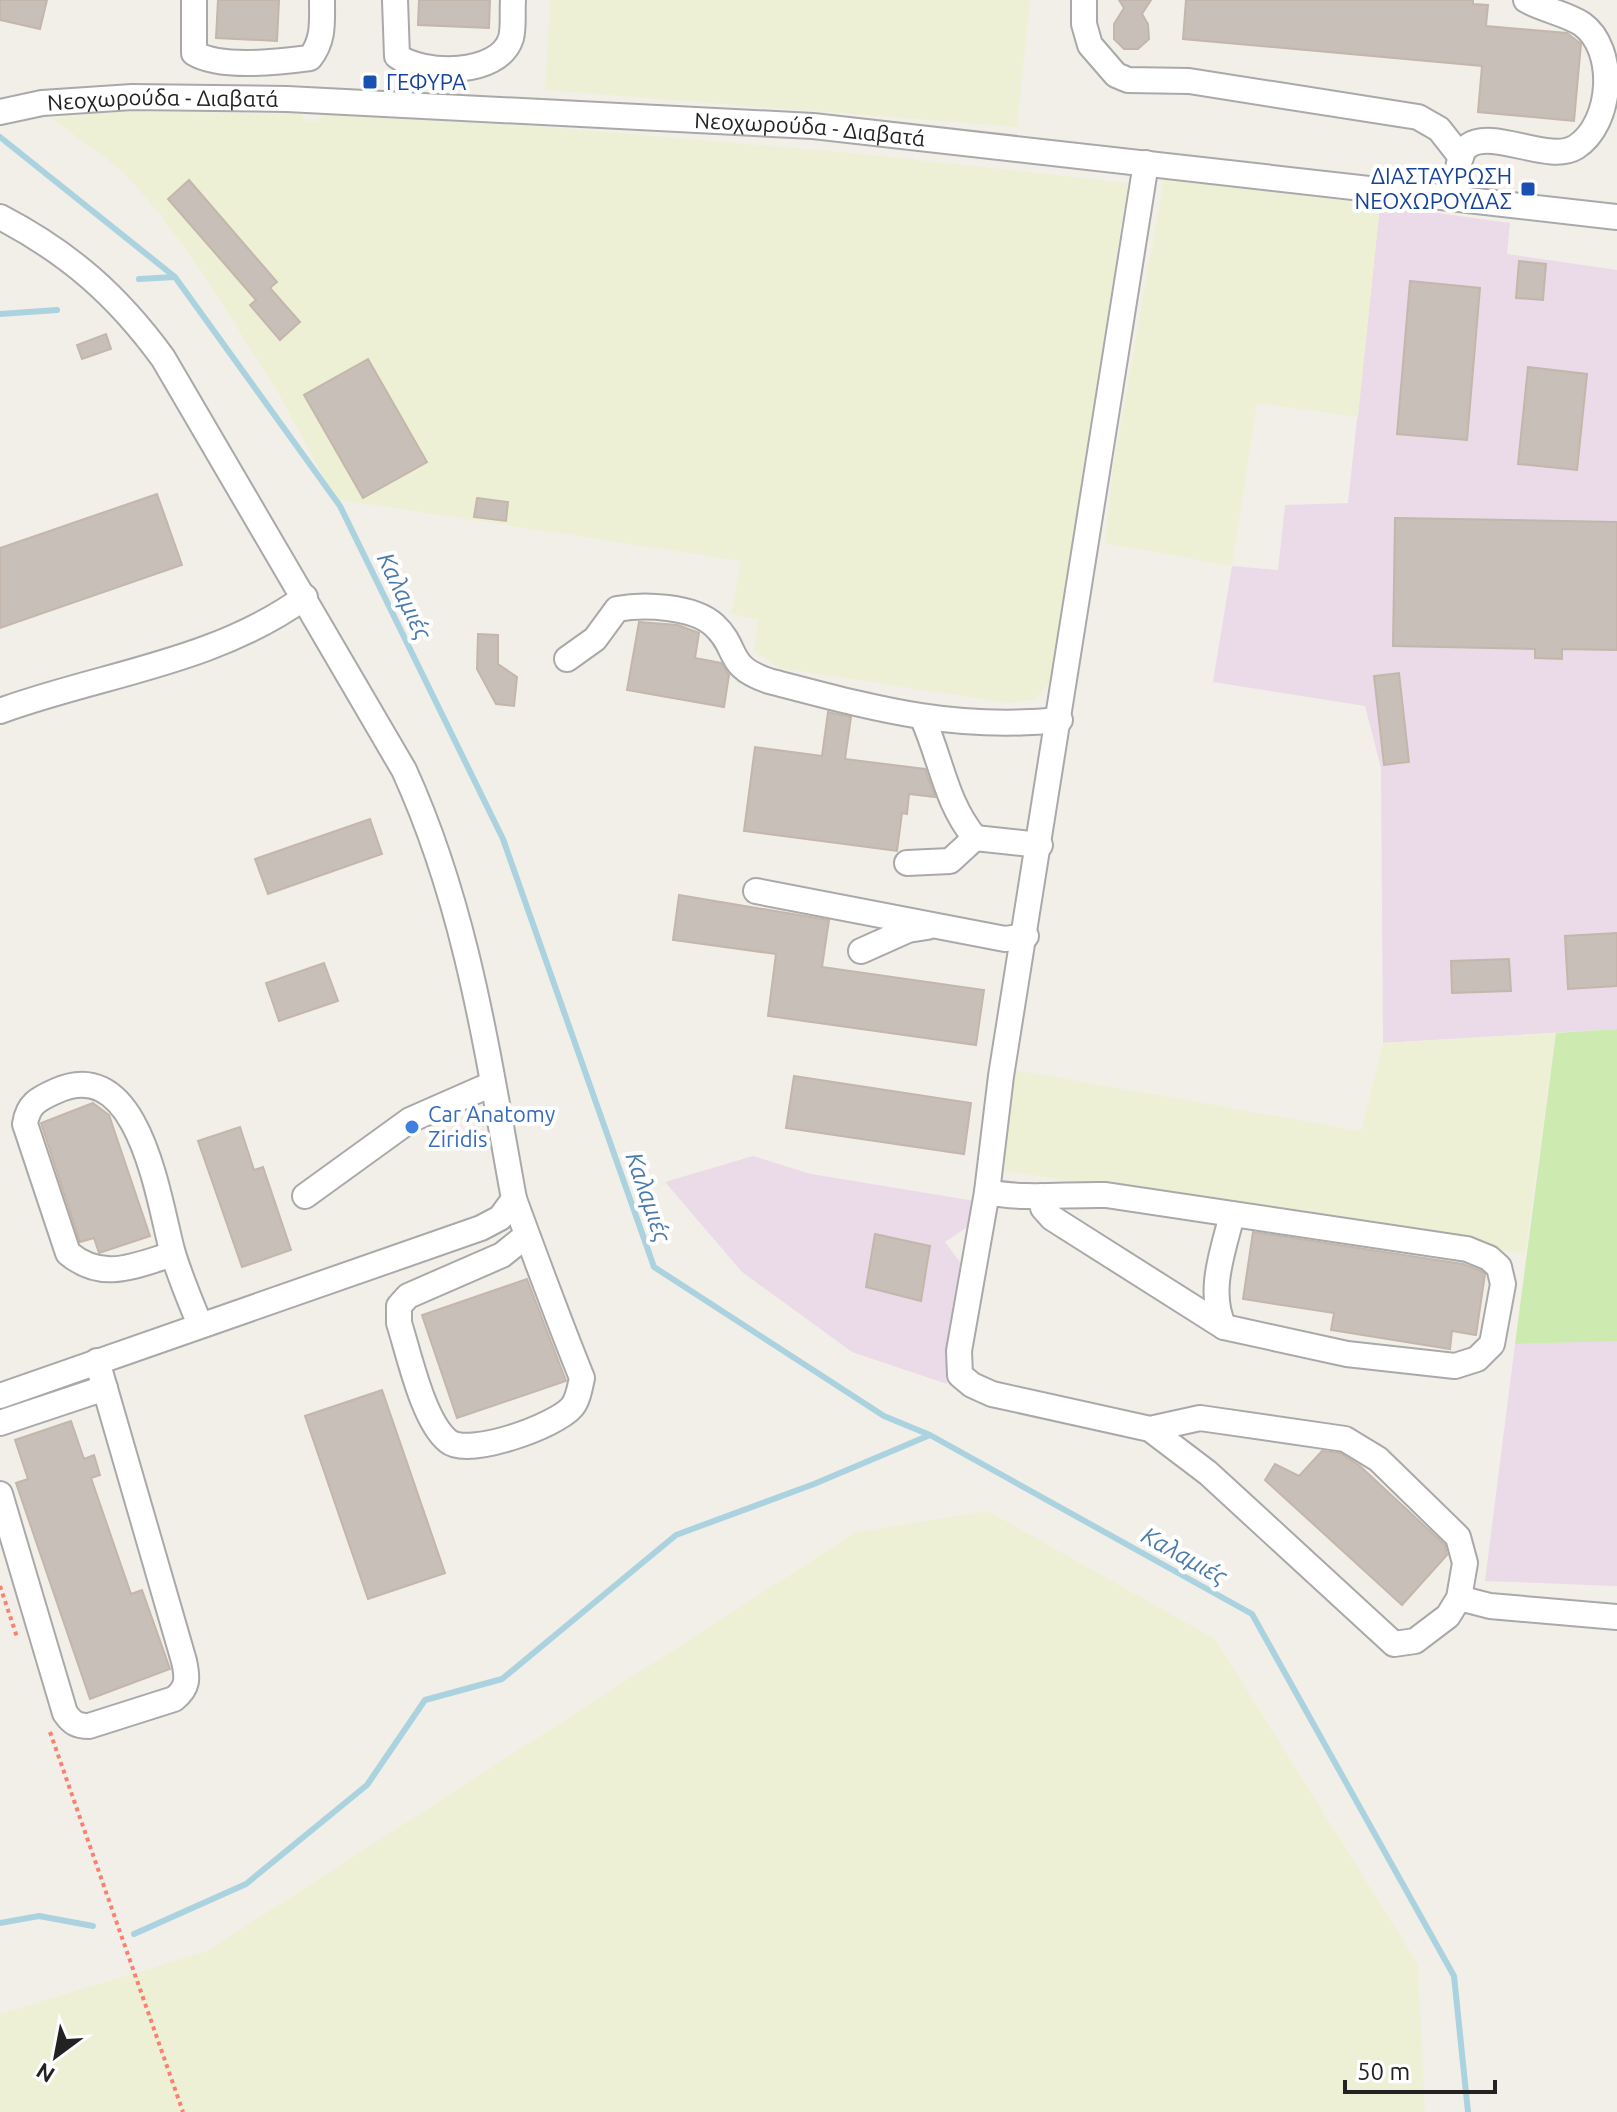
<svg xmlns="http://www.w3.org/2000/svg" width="1617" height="2112" font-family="Ubuntu,sans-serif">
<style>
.industrial{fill:#ebdbe8}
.farmland{fill:#eef0d5}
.grass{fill:#cdebb0}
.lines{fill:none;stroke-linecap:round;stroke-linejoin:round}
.stream{stroke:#aad3df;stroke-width:6}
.building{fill:#c7bfb8;stroke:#c4b6ab;stroke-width:2}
.minor-casing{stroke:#a9a9a9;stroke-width:28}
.path{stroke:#fa8072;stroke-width:4;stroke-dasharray:4 4;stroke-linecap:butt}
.minor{stroke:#fff;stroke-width:24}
.transit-dot{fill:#1a4fb4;stroke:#fff;stroke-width:3}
.shop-dot{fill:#3f7fe0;stroke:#fff;stroke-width:3}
.labels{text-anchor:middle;stroke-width:8;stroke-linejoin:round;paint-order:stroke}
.transit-label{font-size:22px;fill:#164399;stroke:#fff;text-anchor:start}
.street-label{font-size:22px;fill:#222;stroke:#fff}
.shop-label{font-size:22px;fill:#366cbe;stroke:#fff;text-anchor:start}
.water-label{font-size:24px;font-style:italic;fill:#4a7aab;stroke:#fff}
</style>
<rect width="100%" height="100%" fill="#f2efe9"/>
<path class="industrial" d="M1380,205L1510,223L1507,254L1617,270V1029L1383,1043L1381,768L1365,706L1213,682L1232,566L1278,570L1285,505L1348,503Z
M753,1156L811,1174L975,1201L972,1224L945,1242L966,1270L947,1384L852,1352L742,1272L665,1182Z
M1617,1340V1586L1485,1581L1515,1344Z"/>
<path class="farmland" d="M550,0H1030L1017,127L545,90Z
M123,111L301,114L306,121L317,122L323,115L549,127L853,153L1128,183L1050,683L1035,699L1008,703L780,668L754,651L758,619L731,614L741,561L335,499L280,396L204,275L160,214L120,169L51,118Z
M1164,179L1380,205L1358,417L1257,403L1232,566L1105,543L1114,462Z
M1556,1033L1525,1254L1002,1170L1016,1070L1361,1131L1383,1043Z
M988,1511L1215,1639L1418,1964L1425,2112H0V2014L207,1951L856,1532Z"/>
<path class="grass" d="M1617,1029V1341L1515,1344L1556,1033Z"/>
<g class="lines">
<path class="stream" d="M0,137L175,277L340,506L503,839L654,1267L884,1416L930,1435L1252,1614L1454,1976L1468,2112
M139,279L175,277
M0,314L57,310
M0,1923L39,1916L93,1926
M134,1934L246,1884L367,1785L425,1700L502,1679L676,1535L814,1484L930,1435"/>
</g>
<path class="building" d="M0,0H47L40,29L0,20Z
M218,0H279L277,41L216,38Z
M419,0H490L489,28L418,25Z
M1119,0H1151L1142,14L1148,24L1149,39L1138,49H1124L1114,39V24L1124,8Z
M1186,0H1473V4L1488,5L1486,26L1567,33L1581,44L1574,121L1478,112L1482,66L1183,39Z
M189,180L277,282L270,288L300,322L280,340L250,305L256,300L168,199Z
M1519,261L1546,264L1543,300L1516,298Z
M1410,281L1480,288L1467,440L1397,434Z
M106,334L111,349L82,359L77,345Z
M368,359L427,462L363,498L304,395Z
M1528,367L1587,374L1577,470L1518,464Z
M157,494L182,565L0,628V548Z
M477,498L508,502L506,521L474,517Z
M1395,518L1617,522V650L1562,649V659L1535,658V649L1393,646Z
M639,622L678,625L699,633L695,658L721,663L729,675L724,707L627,690Z
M478,634L498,635V664L517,677L514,706L496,704L477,669Z
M1399,673L1409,762L1384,765L1374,676Z
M828,712L851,717L845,759L925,769L935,797L909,794L907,814L902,813L897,851L744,831L755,747L822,756Z
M370,819L382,854L268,894L255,859Z
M679,895L829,920L822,967L984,990L976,1045L768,1016L776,954L673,940Z
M1617,933V986L1568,989L1565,936Z
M1509,959L1511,991L1452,993L1451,961Z
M324,963L338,1001L279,1021L266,983Z
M794,1076L971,1103L964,1154L786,1128Z
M93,1103L109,1115L150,1236L99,1253L94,1238L80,1242L41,1123Z
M240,1127L254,1170L263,1167L291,1250L242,1267L198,1141Z
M1253,1232L1463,1264L1481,1271L1485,1274L1476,1335L1452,1331L1450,1349L1331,1330L1334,1313L1243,1299Z
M875,1234L930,1246L921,1301L866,1287Z
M527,1279L566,1381L457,1418L422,1315Z
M382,1390L445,1573L368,1599L305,1416Z
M71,1421L84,1459L94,1455L100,1475L91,1478L131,1594L142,1590L170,1669L90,1699L16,1483L28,1479L15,1440Z
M1322,1451L1340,1453L1360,1466L1445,1545L1447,1555L1402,1605L1265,1480L1275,1464L1299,1476Z"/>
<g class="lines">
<defs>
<g id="minor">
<path d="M194,0V53C220,69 280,62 310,58C324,40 322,23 322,0"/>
<path d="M395,0L397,56C422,75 499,77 511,38C514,27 512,12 513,0"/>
<path d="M1084,0V24L1090,45L1116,75L1128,80L1189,81L1418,117L1439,129L1461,157"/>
<path id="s1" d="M0,112L42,103L132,97L287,99L813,126L1617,217"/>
<path d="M1146,163L1001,1076L987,1192L959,1351L960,1375L972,1385L992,1394L1150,1429L1200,1418L1345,1439L1378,1459L1458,1537L1465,1563L1459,1598L1448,1616L1415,1641L1394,1644L1208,1473L1150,1429"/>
<path d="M1455,198C1457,184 1456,155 1468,146C1493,128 1549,164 1576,147C1613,123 1617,49 1582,24C1565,13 1543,10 1526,0"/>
<path d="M0,217C69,253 117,295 163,358L404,770C467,908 487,1051 514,1199L500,1218L481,1228L0,1396"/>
<path d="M567,659L595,639L617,609C644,604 693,606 714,625C740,649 724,666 769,681C873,708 951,731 1060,720"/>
<path d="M0,711C101,674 214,663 305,597"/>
<path d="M923,719C942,762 945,801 975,838"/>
<path d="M907,863L950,861L975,838L1040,845"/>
<path d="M756,891L1005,939L1026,936"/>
<path d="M861,951L908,930L927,927"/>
<path d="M987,1192C1026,1200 1066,1194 1106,1195L1467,1249L1489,1258L1499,1267L1503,1284L1492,1344L1477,1359L1455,1366L1347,1354L1224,1327L1052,1218L1043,1208L1041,1196"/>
<path d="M305,1196L410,1120L492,1084"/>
<path d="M514,1199C536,1259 558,1319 582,1378C580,1387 578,1400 572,1407C556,1426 468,1458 448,1441C423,1421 409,1354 399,1323V1306L408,1296L502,1255L527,1235"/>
<path d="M173,1254C134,1266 102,1282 68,1253L25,1124C28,1104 38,1099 56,1091C139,1053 158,1198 172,1250C179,1275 190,1300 200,1325"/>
<path d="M1224,1327C1207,1292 1223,1251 1232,1215"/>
<path d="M0,1423L105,1388"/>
<path d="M0,1494L65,1713C72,1723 77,1726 89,1726L174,1699C188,1688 188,1679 184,1661L97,1361"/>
<path d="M1459,1598L1490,1606L1617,1617"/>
</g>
</defs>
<use href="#minor" class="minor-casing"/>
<path class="path" d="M0,1586L17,1637
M50,1732L183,2112"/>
<use href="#minor" class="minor"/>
</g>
<g class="transit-dot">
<rect x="362" y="74" width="16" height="16" rx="4"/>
<rect x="1520" y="181" width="16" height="16" rx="4"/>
</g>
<circle class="shop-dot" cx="412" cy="1127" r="8"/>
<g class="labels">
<g class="transit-label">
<text x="386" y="90">ΓΕΦΥΡΑ</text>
<text x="1512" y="184" text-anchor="end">ΔΙΑΣΤΑΥΡΩΣΗ<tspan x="1512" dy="25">ΝΕΟΧΩΡΟΥΔΑΣ</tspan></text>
</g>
<g class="street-label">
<text dy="8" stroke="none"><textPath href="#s1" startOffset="164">Νεοχωρούδα - Διαβατά</textPath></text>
<text dy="8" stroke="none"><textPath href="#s1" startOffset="812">Νεοχωρούδα - Διαβατά</textPath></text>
</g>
<g class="shop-label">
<text x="428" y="1122">Car Anatomy<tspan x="428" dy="25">Ziridis</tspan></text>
</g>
<g class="water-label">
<text transform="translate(404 596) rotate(64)" y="8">Καλαμιές</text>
<text transform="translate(648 1197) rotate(71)" y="8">Καλαμιές</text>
<text transform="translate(1184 1556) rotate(29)" y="8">Καλαμιές</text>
</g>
</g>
<g transform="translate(56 2056) rotate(212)" stroke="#ffffff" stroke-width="6" paint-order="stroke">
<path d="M0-6L14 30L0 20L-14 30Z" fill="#222222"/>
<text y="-12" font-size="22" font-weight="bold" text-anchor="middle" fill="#222222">N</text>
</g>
<path d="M1345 2080v12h150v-12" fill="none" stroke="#222222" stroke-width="4"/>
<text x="1357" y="2080" font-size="24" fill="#222222" stroke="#ffffff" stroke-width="6" paint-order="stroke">50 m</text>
</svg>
